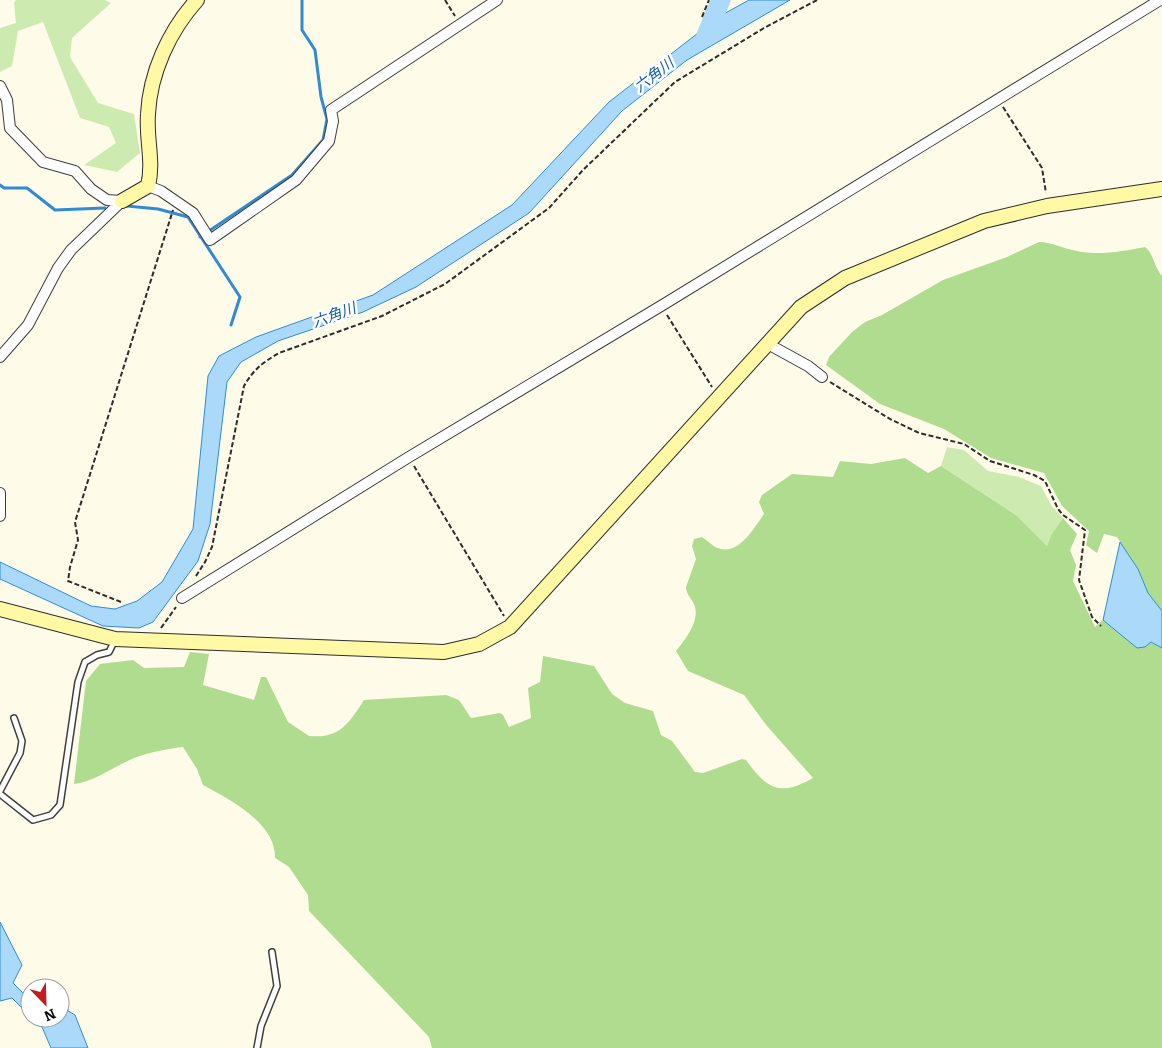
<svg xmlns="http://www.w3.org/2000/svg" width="1162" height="1048" font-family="Bitter,'Noto Sans JP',serif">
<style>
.green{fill:#cdebb1}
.forest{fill:#b0dc90}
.water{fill:#abd9f9;stroke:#2f8cd4}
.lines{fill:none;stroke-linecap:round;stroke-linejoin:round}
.stream{stroke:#2f8cd4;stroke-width:3}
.river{stroke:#abd9f9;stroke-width:19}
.lane-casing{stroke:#3e3e3e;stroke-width:8}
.street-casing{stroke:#3e3e3e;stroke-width:12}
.secondary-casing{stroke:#2d2d2d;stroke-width:16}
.path{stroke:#2d2d2d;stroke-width:2;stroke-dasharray:5 2.5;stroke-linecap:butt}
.lane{stroke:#fff;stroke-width:5}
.street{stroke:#fff;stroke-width:10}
.secondary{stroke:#fff8a4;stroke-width:14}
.labels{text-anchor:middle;stroke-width:5;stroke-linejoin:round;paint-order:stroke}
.water-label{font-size:15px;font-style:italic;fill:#0f5da2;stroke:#fff}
</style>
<rect width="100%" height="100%" fill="#fffbe9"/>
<path class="green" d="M16,0H105L111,3L72,38L70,57L98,103L134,114L140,153L117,172L84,165L116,143L109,127L80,118L43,22L18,31L12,66L0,72V28L16,23L14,3Z
M947,447L964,450L988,471L1019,477L1041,486L1051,505L1063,518L1051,535L1047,546L1016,515L941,466Z"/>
<path class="forest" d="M1039,242C1052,242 1064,249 1077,251C1098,256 1124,251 1145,247C1154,254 1154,267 1162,276V611L1148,593L1138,569L1117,537L1104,534L1097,553L1086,545L1089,531L1062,506L1044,473L991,458L944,429L880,404L826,365L829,357L852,332L865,322L882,315L943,280L1007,257Z
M905,458L928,473L941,466L1016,515L1047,546L1051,535L1063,518L1077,534L1070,550L1076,565L1073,581L1095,627L1103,620L1137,648L1145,647L1151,642L1162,648V1048H432L429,1037L309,911L308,895L289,867L275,858C276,823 229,799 203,785L197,769L183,747C167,749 150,752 134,758C113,767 96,781 74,784L86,681L100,664L133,660L144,668L184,667L190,652L209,654L203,685L254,700L261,677H266L288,722L309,736C340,739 349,723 364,700L446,695L459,700L471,718L500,713L503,715L509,727L531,718L528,688L540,682L543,656L594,666L612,694L625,703L653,711L661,735L672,741L695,772L703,773L742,759L746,760C767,789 780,797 813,778L767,726L744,695L688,671L676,651C685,640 701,620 694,604C691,598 686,594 686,587L696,559L692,546L694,539L702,537C706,540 711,544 715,547C738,558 753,529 764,514L759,502L762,495L792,474L833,477L840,461L871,464Z"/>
<path class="water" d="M749,0H790L687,60L622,111L529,213L416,287L363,312L278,341L241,362L227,382L210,524L198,561L153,622L139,628L103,626L0,579V562L91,606L115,609L137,601L162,582L193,529L208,376L219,356L256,337L373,295L512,205L609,102L720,16Z
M1120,542L1138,569L1148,593L1162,611V648L1151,642L1145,647L1137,648L1103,620Z
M0,922L22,965L13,983L30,1000V1016L12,998L0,1001Z
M60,1006L75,1015L88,1048H51L42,1027L32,1018H60Z"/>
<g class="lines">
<path class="stream" d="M0,185L4,188H27L55,210L105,208
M127,206L158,209L188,217L240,297L231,325
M200,237L292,175L323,140L327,119L321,97L315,50L302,30V0"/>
<path class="river" d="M706,35L721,0"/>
<defs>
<path id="lane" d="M0,791L20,753L22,741L14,718
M0,794L33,820L51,815L60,805L78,682L85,662L97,655L109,652L115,640
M257,1048L261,1026L277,986L272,952"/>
<path id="street" d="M0,86L7,100L10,128L43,162L75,171L91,189L107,200L122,201
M148,186L161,191L193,213L210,240L296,180L329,141L333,121L331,110L497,0
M768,344L808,366L822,377
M0,357L28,325L58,268L71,250L122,201
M0,493V516
M182,598L409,457L661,306L1160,0"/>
<path id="secondary" d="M122,201L148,186C154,162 146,139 148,114C150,73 169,31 197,0
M0,609L115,639L444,652L479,644L510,627L801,307L845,278L984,221L1047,206L1162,189"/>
</defs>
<use href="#lane" class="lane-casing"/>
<use href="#street" class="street-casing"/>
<use href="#secondary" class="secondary-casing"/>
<path class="path" d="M445,0L455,16
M702,17L709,0
M1003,107L1042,168L1046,193
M667,315L712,387
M830,382L890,419L919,433L964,444L990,461L1034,475L1045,481L1058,509L1063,515L1085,530L1079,580L1092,617L1101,626
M414,466L504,616
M196,576L205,562L212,547L244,386C254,369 262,363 279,353L382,316L445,284L549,208L583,170L675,82L764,28L817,0
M121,602L68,581L70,567L78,540L75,522L173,210
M161,628L176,607"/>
<use href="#lane" class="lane"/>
<use href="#street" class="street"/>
<use href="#secondary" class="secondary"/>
</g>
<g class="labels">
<g class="water-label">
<text transform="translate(654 75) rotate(-38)" y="5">六角川</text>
<text transform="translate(334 315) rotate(-20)" y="5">六角川</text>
</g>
</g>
<g transform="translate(45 1003) rotate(157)"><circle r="24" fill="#ffffff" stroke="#9d9d9d"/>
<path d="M0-4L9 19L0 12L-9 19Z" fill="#c11d20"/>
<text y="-8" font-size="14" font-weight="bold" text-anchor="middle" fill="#0b0b0b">N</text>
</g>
</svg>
